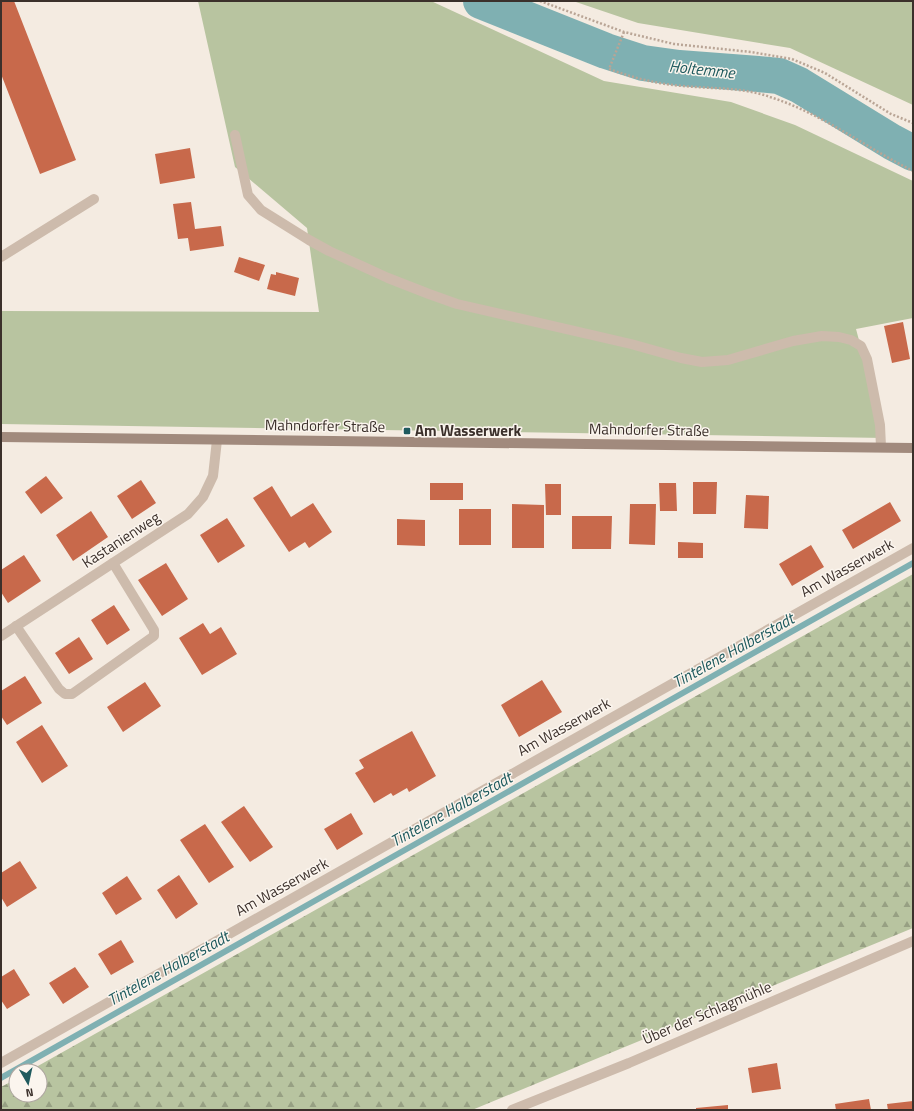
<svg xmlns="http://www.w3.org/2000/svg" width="914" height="1111" font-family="'Titillium Web',sans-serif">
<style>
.green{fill:#b8c4a0}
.forest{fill:url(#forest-firs)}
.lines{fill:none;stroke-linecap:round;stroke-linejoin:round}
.stream{stroke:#7fb0b2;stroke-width:6}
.river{stroke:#7fb0b2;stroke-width:36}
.building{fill:#c8694b}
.path{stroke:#b9a596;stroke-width:2.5;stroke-dasharray:2 2;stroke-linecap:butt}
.lane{stroke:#cdbbac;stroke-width:10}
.street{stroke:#cdbbac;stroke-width:10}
.secondary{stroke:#a18a7d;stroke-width:10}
.poi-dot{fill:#1f5a5e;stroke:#fbf5ee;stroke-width:1.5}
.labels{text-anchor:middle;stroke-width:3;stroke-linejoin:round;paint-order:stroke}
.street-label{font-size:15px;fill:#3b302b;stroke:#fbf5ee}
.poi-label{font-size:15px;font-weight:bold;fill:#3b302b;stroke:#fbf5ee;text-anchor:start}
.water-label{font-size:16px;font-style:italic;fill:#1f5a5e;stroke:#fbf5ee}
</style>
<defs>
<pattern id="forest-firs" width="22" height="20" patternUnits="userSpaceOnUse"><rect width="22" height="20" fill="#b8c4a0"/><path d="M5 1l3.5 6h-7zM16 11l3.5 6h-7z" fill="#97a083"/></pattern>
</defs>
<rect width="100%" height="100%" fill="#f4ebe1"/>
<path class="green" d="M198,1H431L604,81L731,102L795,125L913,181V318L856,329L885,438L1,424V311L319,312L307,228L235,167Z
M573,1H913V105L790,48L638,23Z"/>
<path class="forest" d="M913,574V928L472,1110H1V1087L16,1079V1095H40V1071H29Z"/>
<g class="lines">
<path class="stream" d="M1,1078L913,563"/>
<path class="river" d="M481,1L606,51L643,63L679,68L758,74L779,76L799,85L892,142L913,153"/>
</g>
<path class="building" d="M1,1H14L76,160L40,174L1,74Z
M190,148L195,178L160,184L155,154Z
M191,202L195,229L221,226L224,246L190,251L188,238L178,239L173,204Z
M239,257L265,265L259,281L234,272Z
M276,272L299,278L295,296L267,289L271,274L276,275Z
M903,322L910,359L892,363L884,326Z
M46,476L63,498L41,514L25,492Z
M141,480L156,503L132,519L117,496Z
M693,482H717L716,514H693Z
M430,483H463V500H430Z
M659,483H676L677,511H660Z
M545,484H561V515H546Z
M272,486L291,517L313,503L332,532L309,548L305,542L289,552L253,498Z
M746,495L769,496L768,529L744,528Z
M890,502L901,521L853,549L842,530Z
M512,504L544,505V548H512Z
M630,504H656L655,545L629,544Z
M459,509H491V545H459Z
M91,511L108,537L73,561L56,535Z
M572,516H612L611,549H572Z
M227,518L245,546L218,563L200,535Z
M397,519L425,520V546L397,545Z
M678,542L703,543V558H678Z
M811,545L824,567L792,586L779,564Z
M24,555L41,581L8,603L1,592V570Z
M166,563L188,599L162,616L138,580Z
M114,605L130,630L107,645L91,620Z
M203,623L210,634L221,627L237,654L202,675L179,638Z
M79,637L93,659L69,674L55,653Z
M25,676L42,703L7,725L1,716V691Z
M542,680L562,712L519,737L501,705Z
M145,682L161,706L123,732L107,707Z
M42,725L68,766L42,783L16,742Z
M412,731L436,776L409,792L407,788L393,796L391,793L374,803L355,773L364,768L359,760Z
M244,806L273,847L250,862L221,822Z
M351,813L363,834L337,850L324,829Z
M205,824L234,867L209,883L180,840Z
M20,861L37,888L7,907L1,897V873Z
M179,875L198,904L176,919L157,890Z
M127,876L142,899L116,915L102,893Z
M121,940L134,962L111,975L98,954Z
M75,967L89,987L63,1004L49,983Z
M14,969L30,995L7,1009L1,1000V977Z
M777,1063L781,1089L752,1093L748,1068Z
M869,1099L871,1110H836L835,1104Z
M913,1101V1110H888L887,1104Z
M728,1105V1110H696V1108Z"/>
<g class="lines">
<path class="path" d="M540,1L624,32L674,44L751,52L792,59L825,73L891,114L913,123
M624,32L609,69C634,78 657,84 683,86C712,89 743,87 770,97C821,113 865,147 913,171"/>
<path class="lane" d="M235,135L248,195L261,210L309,240L329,251L388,278L429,294L457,304L631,344L681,358L702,362L728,360L793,341L822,336L839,337L851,340L861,346L867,359L880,425L881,447
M1,257L94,199
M16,626L59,689L65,694H72L154,636V630L113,563
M512,774L913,548"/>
<path class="street" d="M1,636L188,514L203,497L213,476L217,440
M1,1063L512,774
M512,1110L629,1063L913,941"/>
<path class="secondary" d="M1,437L913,448"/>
</g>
<rect class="poi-dot" x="403" y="427" width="8" height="8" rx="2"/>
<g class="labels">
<g class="street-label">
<text transform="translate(325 426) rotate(1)" y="5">Mahndorfer Straße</text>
<text transform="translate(649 430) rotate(1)" y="5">Mahndorfer Straße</text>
<text transform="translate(121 540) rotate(-33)" y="5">Kastanienweg</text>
<text transform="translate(847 568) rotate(-29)" y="5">Am Wasserwerk</text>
<text transform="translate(564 727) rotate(-29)" y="5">Am Wasserwerk</text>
<text transform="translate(282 887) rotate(-29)" y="5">Am Wasserwerk</text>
<text transform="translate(707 1013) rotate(-23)" y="5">Über der Schlagmühle</text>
</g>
<g class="poi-label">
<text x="415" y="436">Am Wasserwerk</text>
</g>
<g class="water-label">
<text transform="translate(702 69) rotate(6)" y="6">Holtemme</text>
<text transform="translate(733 650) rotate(-29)" y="6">Tintelene Halberstadt</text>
<text transform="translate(451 809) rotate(-29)" y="6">Tintelene Halberstadt</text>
<text transform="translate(168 968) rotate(-29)" y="6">Tintelene Halberstadt</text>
</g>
</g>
<rect width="914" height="1111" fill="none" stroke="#3b302b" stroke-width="4"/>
<g transform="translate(28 1083) rotate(171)"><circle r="19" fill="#fbf5ee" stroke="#aea6a0"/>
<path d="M0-3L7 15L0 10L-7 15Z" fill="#1f5a5e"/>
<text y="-6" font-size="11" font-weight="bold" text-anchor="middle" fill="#3b302b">N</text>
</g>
</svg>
